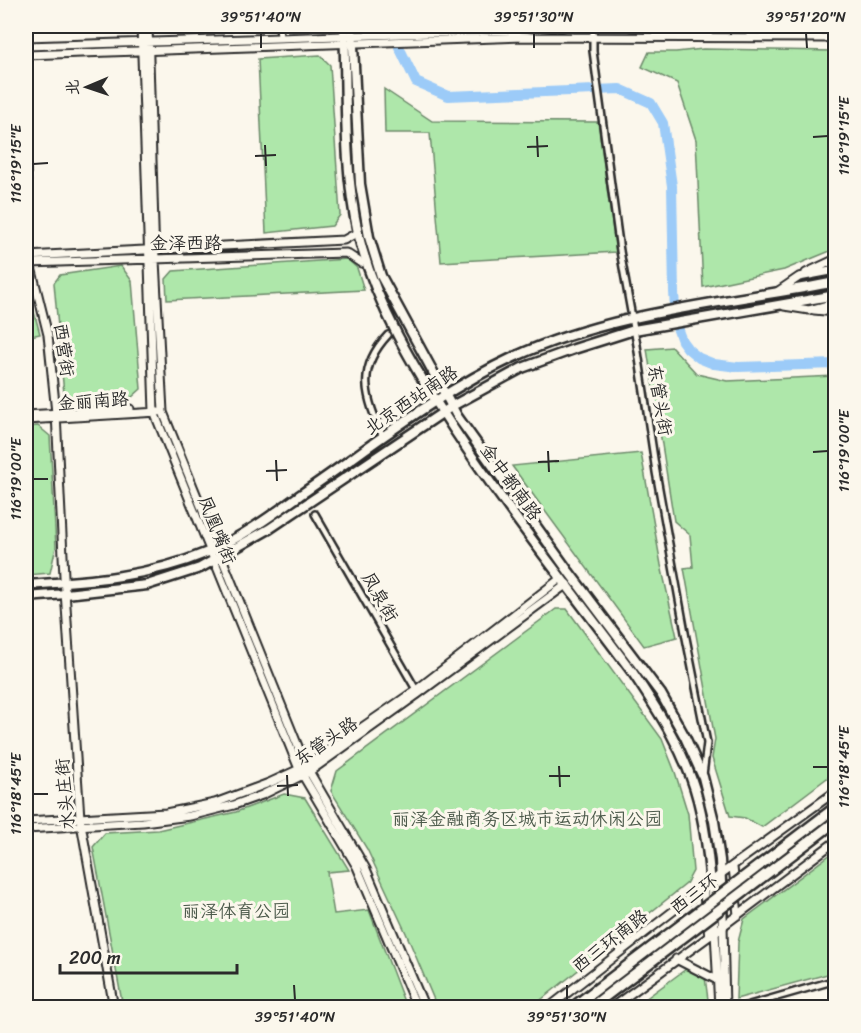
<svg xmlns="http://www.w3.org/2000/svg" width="861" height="1033" font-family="Sriracha,'LXGW WenKai TC',sans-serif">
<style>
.green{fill:#aee7aa;stroke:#6c896a;stroke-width:1.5}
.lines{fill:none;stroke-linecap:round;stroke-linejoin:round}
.river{stroke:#9ccbf8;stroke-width:10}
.street-casing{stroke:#2b2b2b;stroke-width:10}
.secondary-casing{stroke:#2b2b2b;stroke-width:11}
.primary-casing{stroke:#2b2b2b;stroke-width:13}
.street{stroke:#fbf7ec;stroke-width:5}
.secondary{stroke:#fbf7ec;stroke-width:7}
.primary{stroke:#fbf7ec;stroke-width:8}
.highway-bridge-casing{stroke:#2b2b2b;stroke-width:14;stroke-linecap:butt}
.highway-bridge{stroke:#fbf7ec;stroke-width:9}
.ticks{fill:none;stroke:#2b2b2b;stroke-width:2}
.labels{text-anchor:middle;stroke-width:6;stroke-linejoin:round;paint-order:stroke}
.street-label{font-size:18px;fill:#2b2b2b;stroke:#fbf7ec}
.park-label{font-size:18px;fill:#4c5a4b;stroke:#fbf7ec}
.neatline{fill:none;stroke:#2b2b2b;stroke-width:2}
.ticks-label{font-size:15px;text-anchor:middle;fill:#2b2b2b}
</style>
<rect width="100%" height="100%" fill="#fbf7ec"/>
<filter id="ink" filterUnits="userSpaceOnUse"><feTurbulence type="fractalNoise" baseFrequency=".0167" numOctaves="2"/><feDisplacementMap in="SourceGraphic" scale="12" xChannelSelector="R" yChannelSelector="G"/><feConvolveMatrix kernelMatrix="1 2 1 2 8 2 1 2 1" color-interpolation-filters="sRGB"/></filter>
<g filter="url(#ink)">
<path class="green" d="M703,49L835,51V249L784,270L703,287L696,140L677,83L642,67L649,52H676Z
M320,55L330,65L340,215L332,226L266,233L258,59Z
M384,89L432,121L598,122L616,252L441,262L430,133H385Z
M347,259L357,268L364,290L167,300L166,279L173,271Z
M121,266L132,281L141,389L132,397L81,404L64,394L54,283L60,275Z
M26,282L40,334L26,337Z
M672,347L697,374L727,381L835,376V772L762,827L745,818L730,816L712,758L715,739L684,568L693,567L690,535L674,521L647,349Z
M38,426L50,436L56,547L50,573L26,575V427Z
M641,453L661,565L677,637L644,646L512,466Z
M556,609H567L662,739L675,772L688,814L693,871L686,884L532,1007H437L406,933L367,849L331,791L337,771Z
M284,794L305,798L349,870L327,872L334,914L369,910L406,1007H123L93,847L105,833L158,830L236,812Z
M835,851V972L736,999L738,942L744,919Z
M686,969L705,977L709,1007L633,1008Z"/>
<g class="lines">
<path class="river" d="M398,26L399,47L416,82L448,96L620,89L651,103L663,123L672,186L674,292L676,325L682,341L688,349L699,358L714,364L738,367L836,364"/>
<defs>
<path id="street" d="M279,26L280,37
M593,26V51L620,251L637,345L656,472L686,638L707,743L703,775
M383,437C366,397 355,370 388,335
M315,514L418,693
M739,1008L836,980"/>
<path id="secondary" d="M141,26L154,412L299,769L357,867L417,1008
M148,26L155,260L163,412L306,766L366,869L425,1008
M630,26L836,31
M26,46L527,30L564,26
M26,55L524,37L836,38
M26,165L30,263L48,335L56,413L64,576L80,818L114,1008
M26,256L344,240L353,235
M28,263L346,253L361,263
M806,273L836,259
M777,292L799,277L836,270
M784,306L809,310L836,303
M814,310L836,312
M26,415L130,409
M26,420L158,412
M26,821L166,813L215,803L269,783L306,766L416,690L561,578
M26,829L143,822L190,816L234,805L262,795L309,772L418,694L567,584
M733,867L738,915
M703,888L709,936
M723,926L725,1008
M715,932L719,1008
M676,959L717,980
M548,1008L721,874L836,791
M611,1008L715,932L836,841"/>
<path id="primary" d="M344,26C347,94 343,166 358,233C375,304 414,368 453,428C509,513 572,591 633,673C659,712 686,753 698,800C709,843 711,888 715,932
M352,26L360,184L369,237L381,276L457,416L569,572L661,694L685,737L703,777L714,821L720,860L723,926
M26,585C89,581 149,577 208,552C241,538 271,516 300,495C369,448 437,393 514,357C614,311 728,303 836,282
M26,597L66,594L147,585L200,568L269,529L454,405L522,368L574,349L634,330L836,295"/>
</defs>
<use href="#street" class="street-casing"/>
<use href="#secondary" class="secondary-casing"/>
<use href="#primary" class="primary-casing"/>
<use href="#street" class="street"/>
<use href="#secondary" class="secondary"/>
<use href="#primary" class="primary"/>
<defs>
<path id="highway-bridge" d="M572,1008L836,807
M590,1008L836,821"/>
</defs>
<use href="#highway-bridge" class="highway-bridge-casing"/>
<use href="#highway-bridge" class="highway-bridge"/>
</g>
</g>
<path class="ticks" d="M261,33V48M534,33V48M806,33L807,48M537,136L538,157M813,137L828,136M265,145L266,166M527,147L548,146M255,156L276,155M33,164L48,163M548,451L549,472M813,452L828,451M276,460L277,481M538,462L559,461M266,471L287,470M33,479H48M559,766L560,787M813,767H828M287,775L288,796M549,776H570M277,786L298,785M33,794H48M294,985L295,1000M567,985V1000"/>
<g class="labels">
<g class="street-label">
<text x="186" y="249">金泽西路</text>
<text transform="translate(64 350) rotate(82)" y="6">西营街</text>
<text transform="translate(411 400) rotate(-34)" y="6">北京西站南路</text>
<text transform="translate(660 400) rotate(81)" y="6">东管头街</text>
<text transform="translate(93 401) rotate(-4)" y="6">金丽南路</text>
<text transform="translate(511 482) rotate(54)" y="6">金中都南路</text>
<text transform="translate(217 530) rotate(68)" y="6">凤凰嘴街</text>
<text transform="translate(380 597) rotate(60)" y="6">凤泉街</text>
<text transform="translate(326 741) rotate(-34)" y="6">东管头路</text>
<text transform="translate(65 794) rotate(-95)" y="6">水头庄街</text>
<text transform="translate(694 894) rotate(-37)" y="6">西三环</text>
<text transform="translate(610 941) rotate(-38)" y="6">西三环南路</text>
</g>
<g class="park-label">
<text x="527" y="825">丽泽金融商务区城市运动休闲公园</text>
<text x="236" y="917">丽泽体育公园</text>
</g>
</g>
<rect width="861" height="1033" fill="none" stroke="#fbf7ec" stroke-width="66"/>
<g transform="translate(87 87) rotate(268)" stroke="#fbf7ec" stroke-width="4.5" paint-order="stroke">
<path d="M0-4.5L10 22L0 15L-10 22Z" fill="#2b2b2b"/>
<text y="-9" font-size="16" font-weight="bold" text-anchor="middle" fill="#2b2b2b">北</text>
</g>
<path d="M60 964v9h177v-9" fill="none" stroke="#2b2b2b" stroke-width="3"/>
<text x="69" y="964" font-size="18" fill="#2b2b2b" stroke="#fbf7ec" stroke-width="4.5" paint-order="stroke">200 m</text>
<rect x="33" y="33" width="795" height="967" class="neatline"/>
<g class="ticks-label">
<text x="261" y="22">39°51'40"N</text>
<text x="534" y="22">39°51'30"N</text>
<text x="806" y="22">39°51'20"N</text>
<text transform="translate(844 136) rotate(-90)" y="5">116°19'15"E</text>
<text transform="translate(16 164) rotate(-90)" y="5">116°19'15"E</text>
<text transform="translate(844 451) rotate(-90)" y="5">116°19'00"E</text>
<text transform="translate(16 479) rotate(-90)" y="5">116°19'00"E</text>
<text transform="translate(844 767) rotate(-90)" y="5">116°18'45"E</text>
<text transform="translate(16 794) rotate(-90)" y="5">116°18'45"E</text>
<text x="295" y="1022">39°51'40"N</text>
<text x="567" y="1022">39°51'30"N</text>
</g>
</svg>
